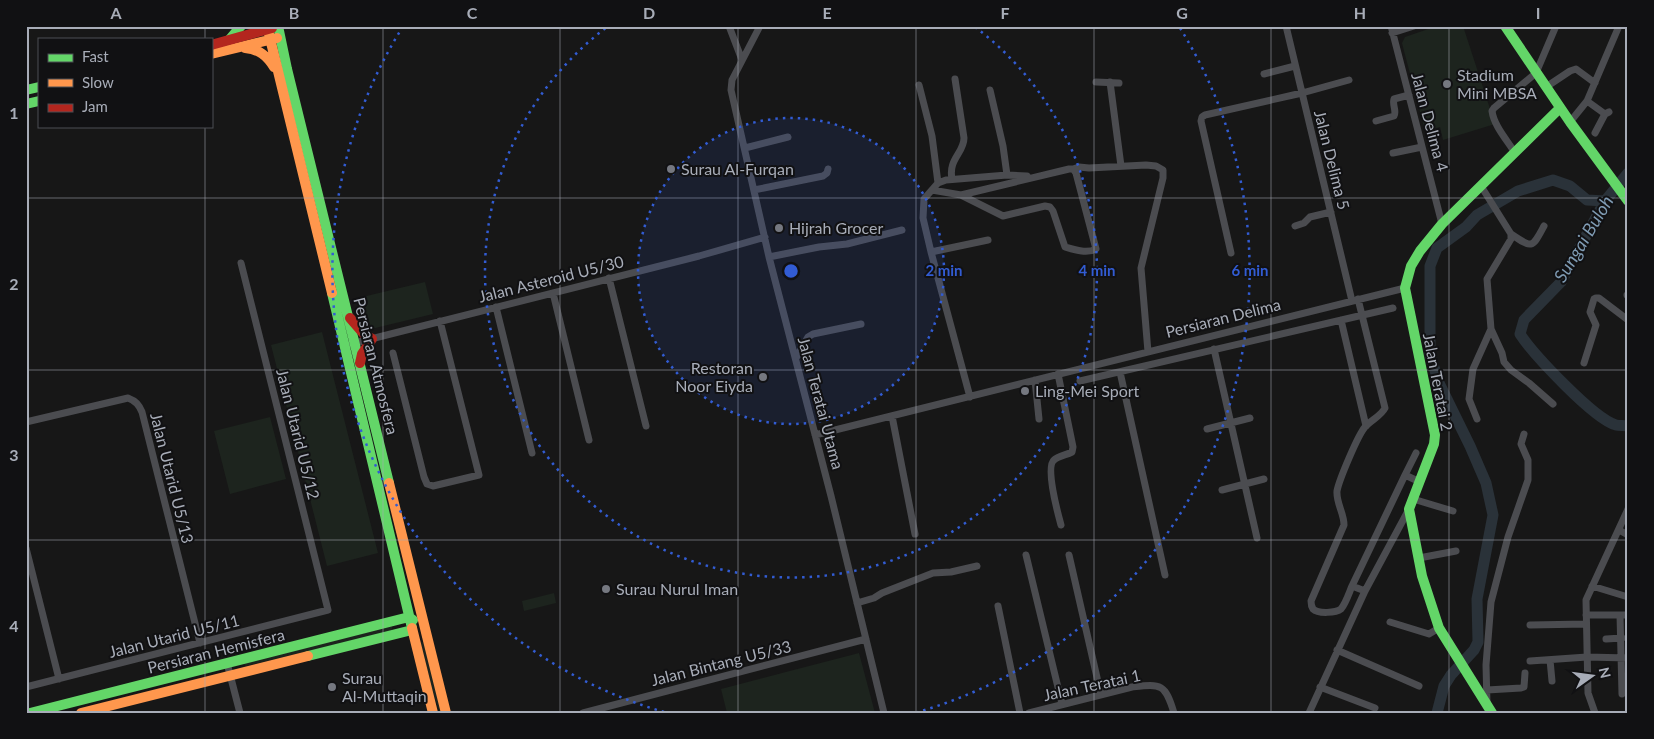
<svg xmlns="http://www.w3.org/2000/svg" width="1654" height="739" font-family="Lato,sans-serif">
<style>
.green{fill:#1d241e}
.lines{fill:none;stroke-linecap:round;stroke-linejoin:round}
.river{stroke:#2a3239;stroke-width:11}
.street{stroke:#4b4c50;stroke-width:7}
.fast{stroke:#63d668;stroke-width:10}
.slow{stroke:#ff974d;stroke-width:10}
.jam{stroke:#b3261e;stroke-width:10}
.grid{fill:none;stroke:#a8adb8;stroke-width:1;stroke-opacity:0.55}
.ring{fill:none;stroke:#325cd3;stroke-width:2.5;stroke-dasharray:2.5 5}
.poi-dot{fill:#757880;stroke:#111113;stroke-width:2}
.labels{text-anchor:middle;stroke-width:4;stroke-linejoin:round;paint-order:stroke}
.poi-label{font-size:16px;fill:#a8adb8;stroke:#111113;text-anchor:start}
.street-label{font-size:16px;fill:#a8adb8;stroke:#111113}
.water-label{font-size:18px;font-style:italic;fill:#7f9bb3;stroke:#111113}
.centre{fill:#325cd3;stroke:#111113;stroke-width:2.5}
.ring-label{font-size:15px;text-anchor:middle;font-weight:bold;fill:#325cd3;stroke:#111113;stroke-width:4;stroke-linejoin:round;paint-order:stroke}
.neatline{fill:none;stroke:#a8adb8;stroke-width:2}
.grid-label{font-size:16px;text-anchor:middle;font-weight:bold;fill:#a8adb8}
</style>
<rect width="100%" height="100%" fill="#171717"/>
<path class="green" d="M1437,26H1463L1495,124L1443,140L1440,127L1425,131L1402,43L1405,37Z
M425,282L433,314L371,329L364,322L358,298Z
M322,332L378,553L327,566L271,345Z
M270,417L286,479L230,494L214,431Z
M554,593L556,603L524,611L522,601Z
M392,626V631L246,666L244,664V663Z
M422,642L425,643L443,713H440L430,684L419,644Z
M859,653L875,713H727L721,689Z"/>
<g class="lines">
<path class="river" d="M1628,173L1605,201L1561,282L1524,320L1520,334C1533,354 1594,419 1616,425C1619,426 1624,425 1628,426
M1437,713L1444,686L1451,675L1474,650L1478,642L1477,599L1493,515L1486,483L1470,446L1439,383L1430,355V266L1437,248L1466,227L1477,215L1518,191L1553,180L1570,186L1587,200L1605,201"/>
<path class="street" d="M729,26L742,60
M760,26L732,80L731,90L769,257L831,496L884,713
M1286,26L1352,301
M1391,26L1442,224
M1392,33L1414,26
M1264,74L1295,66
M1096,82L1119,83
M1110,82L1121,166
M919,85L932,136L938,183
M1546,87L1570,71L1576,69L1595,83
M990,90L1003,146L1007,175
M1587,101L1605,114
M1376,121L1394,116C1397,111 1392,105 1394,99L1409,95
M1570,122L1587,101L1619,26
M1595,133L1605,114L1609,112
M745,148L788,137
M1393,153L1422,147
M1515,153C1507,140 1494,126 1492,111L1494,108L1536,73L1556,26
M1073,169L1079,167L1089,168L1146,165L1156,166L1163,170V178L1141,268L1148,352
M952,179C948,159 964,153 964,138L955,79
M754,190L823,176L827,173L828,169
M932,190L961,195L1003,216L1045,206L1050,207L1053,211L1065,247C1075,250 1087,254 1096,249L1076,173L1073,169H1069L961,195
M1295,226L1304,223L1310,217L1331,212
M1511,234C1533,249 1532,248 1544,226
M931,252L988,240
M1231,253L1201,121L1202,117L1205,115L1302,93L1349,80
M769,257L819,247L847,244L902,230
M609,278L646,426
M553,293L589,440
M1627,295H1628
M1358,299L1385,408C1381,416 1371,420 1365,427C1358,435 1339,480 1337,491C1336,503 1344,513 1344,525L1311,601C1311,604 1311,606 1313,609C1318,614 1336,613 1341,609C1346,603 1349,593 1352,586L1365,591
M496,307L532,453
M1341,320L1366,426
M1491,329L1502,353L1504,362L1511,370L1529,383L1553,404
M351,344L699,256L765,237
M1214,349L1257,538
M393,353L424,477L427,484L433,486L479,475L440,321
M796,358L808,337L813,334L861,324
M1584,363L1596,325L1590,312L1594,299L1596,298H1599L1628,320
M1120,372L1165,575
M1058,374L1073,447L1072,452C1066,455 1058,456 1054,460C1045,467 1058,514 1061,525
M1035,380L1039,419
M1080,381L1393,308
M970,397L931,252L923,218L924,199L938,183L946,180L1007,175L1027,176
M892,416L915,534
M1477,419L1469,399L1473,369L1491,329L1487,279L1511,239V234L1481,186
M26,422L128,398C136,401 139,405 142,412L200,643
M1207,429L1250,418
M815,435L1405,288
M1405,475L1416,453
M1222,490L1264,479
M1413,499L1453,511
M1619,530L1628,535
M26,548L59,679
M1026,555L1062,704
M1069,555L1101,695
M1419,558L1456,551
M1352,586L1405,475L1420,482
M1592,586L1628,597
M857,603L874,598L882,593L933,573L951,572L977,566
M998,606L1020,713
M1586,615H1628
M1620,615L1622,694
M1390,622L1429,634L1439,628
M1530,625L1586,624
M1606,639L1622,638
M1337,650L1419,686
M1550,660L1552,681
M1530,661L1587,657L1628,658
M227,663L240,713
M26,687L328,610L241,263
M1320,687L1375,708
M1487,690L1521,688L1524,687L1525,673
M1487,704L1486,665L1491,602L1508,537L1528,480V460L1521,444L1524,434
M583,713L866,639
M1029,713L1132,687C1161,684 1165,683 1174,713
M1309,713L1365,591L1409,509
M1595,713L1588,693L1586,600L1628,509"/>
<path class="fast" d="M278,26L287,69L389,483
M1505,26L1570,122L1628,201
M230,39L241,26
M26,90L39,87
M26,104L39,101
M332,293L412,628
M308,656L412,630
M30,713L409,617L413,620
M1492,713L1439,628L1422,576L1409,509L1434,444L1435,435L1405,288L1411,266L1420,251L1442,224L1560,108"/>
<path class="slow" d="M267,26L332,293
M245,48C259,49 267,56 274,67
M211,54L277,38
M389,483L446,713
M412,628L433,713
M81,713L308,656"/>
<path class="jam" d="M211,45L272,28
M350,318L363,333L372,339L362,354L360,363"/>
</g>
<path class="grid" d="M205,26V39M383,26V713M560,26V713M738,26V713M916,26V713M1094,26V713M1271,26V713M1449,26V713M205,126V713M26,198H1628M26,370H1628M26,540H1628"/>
<circle cx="791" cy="271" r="153" fill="#325cd3" fill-opacity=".12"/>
<g class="ring">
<circle cx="791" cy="271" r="153"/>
<path d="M975 27A306 306 0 1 1 607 27"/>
<path d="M664 712A459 459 0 0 1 402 28M1180 28A459 459 0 0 1 918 712"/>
</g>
<g class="poi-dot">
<circle cx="1447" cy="84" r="5"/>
<circle cx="671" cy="169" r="5"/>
<circle cx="779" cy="228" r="5"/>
<circle cx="763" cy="377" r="5"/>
<circle cx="1025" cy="391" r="5"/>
<circle cx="606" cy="589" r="5"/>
<circle cx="332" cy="687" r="5"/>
</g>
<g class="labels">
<g class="poi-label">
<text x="1457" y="81">Stadium<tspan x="1457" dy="18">Mini MBSA</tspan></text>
<text x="681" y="175">Surau Al-Furqan</text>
<text x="789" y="234">Hijrah Grocer</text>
<text x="753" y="374" text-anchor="end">Restoran<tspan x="753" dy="18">Noor Eiyda</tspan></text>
<text x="1035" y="397">Ling-Mei Sport</text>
<text x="616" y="595">Surau Nurul Iman</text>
<text x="342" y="684">Surau<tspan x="342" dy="18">Al-Muttaqin</tspan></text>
</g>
<g class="street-label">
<text transform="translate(1430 122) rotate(75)" y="6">Jalan Delima 4</text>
<text transform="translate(1332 160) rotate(76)" y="6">Jalan Delima 5</text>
<text transform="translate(551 279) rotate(-14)" y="6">Jalan Asteroid U5/30</text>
<text transform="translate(1223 318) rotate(-14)" y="6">Persiaran Delima</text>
<text transform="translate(376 366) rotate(76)" y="6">Persiaran Atmosfera</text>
<text transform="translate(1438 382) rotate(79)" y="6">Jalan Teratai 2</text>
<text transform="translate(821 403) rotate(75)" y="6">Jalan Teratai Utama</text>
<text transform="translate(298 434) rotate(76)" y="6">Jalan Utarid U5/12</text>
<text transform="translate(172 478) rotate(76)" y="6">Jalan Utarid U5/13</text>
<text transform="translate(174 636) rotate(-14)" y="6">Jalan Utarid U5/11</text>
<text transform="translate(216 651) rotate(-14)" y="6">Persiaran Hemisfera</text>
<text transform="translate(721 663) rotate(-14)" y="6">Jalan Bintang U5/33</text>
<text transform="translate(1092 685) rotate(-12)" y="6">Jalan Teratai 1</text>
</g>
<g class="water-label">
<text transform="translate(1584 239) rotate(-59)" y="6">Sungai Buloh</text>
</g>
</g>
<circle cx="791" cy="271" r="8" class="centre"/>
<g class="ring-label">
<text x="944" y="276">2 min</text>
<text x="1097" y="276">4 min</text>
<text x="1250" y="276">6 min</text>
</g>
<rect width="1654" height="739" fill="none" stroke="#111113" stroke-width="55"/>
<rect x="38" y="38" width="175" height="90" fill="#111113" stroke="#4d4f55"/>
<rect x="48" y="54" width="25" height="8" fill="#63d668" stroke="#4d4f55"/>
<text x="82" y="62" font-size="15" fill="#a8adb8">Fast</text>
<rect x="48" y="79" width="25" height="8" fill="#ff974d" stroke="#4d4f55"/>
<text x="82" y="88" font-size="15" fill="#a8adb8">Slow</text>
<rect x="48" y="104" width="25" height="8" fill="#b3261e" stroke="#4d4f55"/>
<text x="82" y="112" font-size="15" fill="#a8adb8">Jam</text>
<g transform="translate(1592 676) rotate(76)" stroke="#111113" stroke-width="4" paint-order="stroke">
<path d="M0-4L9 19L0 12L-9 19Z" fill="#a8adb8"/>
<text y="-8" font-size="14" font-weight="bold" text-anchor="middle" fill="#a8adb8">N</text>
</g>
<rect x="28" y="28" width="1598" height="684" class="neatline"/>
<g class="grid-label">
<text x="116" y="19">A</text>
<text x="294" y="19">B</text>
<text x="472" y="19">C</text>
<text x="649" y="19">D</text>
<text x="827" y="19">E</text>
<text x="1005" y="19">F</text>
<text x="1182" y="19">G</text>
<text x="1360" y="19">H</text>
<text x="1538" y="19">I</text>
<text x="14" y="119">1</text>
<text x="14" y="290">2</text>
<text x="14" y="461">3</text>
<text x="14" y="632">4</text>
</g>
</svg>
